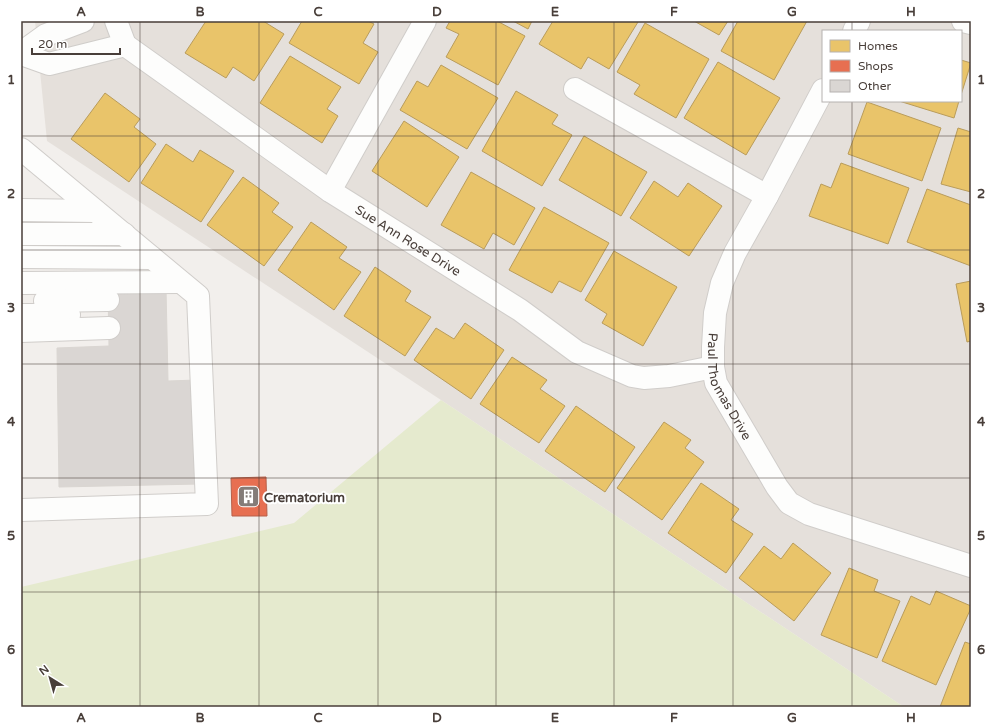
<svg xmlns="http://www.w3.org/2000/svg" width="992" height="728" font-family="'Varela Round',sans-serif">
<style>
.residential{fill:#e5e0db;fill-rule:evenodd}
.green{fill:#e5eace}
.homes{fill:#e9c46a;stroke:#b99c5b}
.shops{fill:#e76f51;stroke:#b7604a}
.building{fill:#dad6d3;stroke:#dad6d2}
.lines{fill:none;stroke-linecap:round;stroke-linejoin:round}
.minor-casing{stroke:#d0cdca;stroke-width:24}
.minor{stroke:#fdfdfc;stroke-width:22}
.grid{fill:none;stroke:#483e39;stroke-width:1;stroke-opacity:0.55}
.labels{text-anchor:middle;stroke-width:4;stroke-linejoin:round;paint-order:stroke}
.street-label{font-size:13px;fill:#483e39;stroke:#fff}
.poi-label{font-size:13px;font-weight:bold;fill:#483e39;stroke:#fff;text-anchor:start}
.neatline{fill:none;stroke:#483e39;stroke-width:1.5}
.grid-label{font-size:13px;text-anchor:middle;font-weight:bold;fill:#483e39}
</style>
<rect width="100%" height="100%" fill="#f2efec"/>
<path class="residential" d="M35,21H971V707H904L441,400L47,141ZM823,31H961V101H823Z"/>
<path class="green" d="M441,400L904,707H21V587L294,523Z"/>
<path class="homes" d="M206,21H263L284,34L254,81L233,67L226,78L185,53Z
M302,21H368L374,24L363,43L378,52L359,84L289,43Z
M450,21H497L525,36L498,85L446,57L459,34L446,28Z
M513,21H532L528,29Z
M553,21H637L638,22L609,69L588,57L581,69L539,44Z
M694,21H728L719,35Z
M738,21H807L774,80L721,51Z
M645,23L709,59L676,118L634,94L640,85L617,72Z
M290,56L341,87L327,109L338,116L322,143L260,103Z
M961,60L971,63L961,95Z
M718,62L780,98L746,155L684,118Z
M441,65L498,98L467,149L400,110L417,81L428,87Z
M516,91L558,115L552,124L572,135L542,186L482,151Z
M105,93L140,119L134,127L156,144L129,182L71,139Z
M899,101H959L954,118Z
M867,102L941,128L922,181L848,154Z
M404,121L459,157L427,207L372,171Z
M958,128L971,132V192L941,184Z
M584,136L647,172L621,216L559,180Z
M166,144L193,162L200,150L234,171L201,222L141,183Z
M841,163L909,188L888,244L809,216L821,184L831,188Z
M471,172L535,208L514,245L493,233L484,249L441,225Z
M243,177L279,203L272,212L293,227L264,266L207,225Z
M654,181L678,197L688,183L722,206L689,256L630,218Z
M927,189L971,205V266L907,242Z
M544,207L609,243L581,292L559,281L552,293L509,270Z
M311,222L347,247L339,258L361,272L334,310L278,270Z
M614,251L677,287L643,346L602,323L607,314L585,300Z
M375,267L411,291L405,301L431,317L405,356L344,316Z
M971,281V341L967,342L956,284Z
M465,323L504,350L471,399L414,360L436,328L454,339Z
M512,357L547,380L540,389L565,406L539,443L480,404Z
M576,406L635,447L605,492L545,451Z
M664,422L691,440L685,448L704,462L662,520L617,488Z
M701,483L739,509L731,520L753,534L726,573L668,533Z
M793,543L831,573L794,621L739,578L764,546L781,559Z
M849,568L878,580L874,591L900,601L877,658L821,635Z
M936,591L971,606V608L936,685L882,661L911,596L930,605Z
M965,642L971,644V707H940Z"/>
<path class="shops" d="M266,477L267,516H232L231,478Z"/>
<path class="building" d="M166,289L168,381L197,380L199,484L59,487L57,348L109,346L108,290Z"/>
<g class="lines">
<defs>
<g id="minor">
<path d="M116,21L125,45"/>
<path d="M963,21L971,23"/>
<path d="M854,31L859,21"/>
<path id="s1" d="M125,45L330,191L520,310L577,352L632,376L644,378L669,376L713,367"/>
<path d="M21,53L46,35L83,21"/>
<path d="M21,54L49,64L125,45"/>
<path d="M575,89L767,196"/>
<path id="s2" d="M823,90L767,196L735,253L722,283L715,313L713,347V367L716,383L777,487L789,503L809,514L971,566"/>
<path d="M21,149L198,296L207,504L21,510"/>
<path d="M330,191L425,21"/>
<path d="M21,210L95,211"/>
<path d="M21,234H124"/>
<path d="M21,257L152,258"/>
<path d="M21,283L180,282"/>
<path d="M45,301L108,300"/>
<path d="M21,315H69"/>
<path d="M21,331L109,328"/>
</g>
</defs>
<use href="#minor" class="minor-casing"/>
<use href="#minor" class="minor"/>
</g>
<path class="grid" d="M140,21V707M259,21V707M378,21V707M496,21V707M614,21V707M733,21V707M852,21V31M852,101V707M21,136H971M21,250H971M21,364H971M21,478H971M21,592H971"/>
<defs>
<symbol id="building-square" viewBox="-11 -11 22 22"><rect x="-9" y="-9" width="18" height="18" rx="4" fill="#847c78" stroke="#fff"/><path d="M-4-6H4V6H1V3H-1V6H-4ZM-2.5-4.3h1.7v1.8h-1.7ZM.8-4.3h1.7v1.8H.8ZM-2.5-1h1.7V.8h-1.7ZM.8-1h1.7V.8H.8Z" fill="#fff"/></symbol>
</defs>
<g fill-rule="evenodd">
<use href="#building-square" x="236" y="484" width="25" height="25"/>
</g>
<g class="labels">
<g class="street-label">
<text dy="5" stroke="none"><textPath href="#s1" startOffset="344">Sue Ann Rose Drive</textPath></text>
<text dy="5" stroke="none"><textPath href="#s2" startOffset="326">Paul Thomas Drive</textPath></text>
</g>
<g class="poi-label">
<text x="264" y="502">Crematorium</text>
</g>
</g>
<rect width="992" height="728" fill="none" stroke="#ffffff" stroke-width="44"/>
<rect x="822" y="30" width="140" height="72" fill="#ffffff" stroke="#b6b2b0"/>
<rect x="830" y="40" width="20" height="12" fill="#e9c46a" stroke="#b6b2b0"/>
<text x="858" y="50" font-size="12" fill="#483e39">Homes</text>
<rect x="830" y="60" width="20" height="12" fill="#e76f51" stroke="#b6b2b0"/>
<text x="858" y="70" font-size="12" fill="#483e39">Shops</text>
<rect x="830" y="80" width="20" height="12" fill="#dad6d3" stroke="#b6b2b0"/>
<text x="858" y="90" font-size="12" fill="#483e39">Other</text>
<g transform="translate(50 678) rotate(323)" stroke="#ffffff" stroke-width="3" paint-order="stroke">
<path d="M0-3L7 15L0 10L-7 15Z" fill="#483e39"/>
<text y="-6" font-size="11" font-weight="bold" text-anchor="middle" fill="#483e39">N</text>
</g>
<path d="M32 48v6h88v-6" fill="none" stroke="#483e39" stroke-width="2"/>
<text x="38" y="48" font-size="12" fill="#483e39" stroke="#ffffff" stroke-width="3" paint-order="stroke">20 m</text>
<rect x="22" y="22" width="948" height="684" class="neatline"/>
<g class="grid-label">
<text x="81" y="16">A</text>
<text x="200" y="16">B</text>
<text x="318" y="16">C</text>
<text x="437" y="16">D</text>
<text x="555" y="16">E</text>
<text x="674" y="16">F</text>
<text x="792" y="16">G</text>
<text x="911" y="16">H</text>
<text x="11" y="84">1</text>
<text x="981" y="84">1</text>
<text x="11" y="198">2</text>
<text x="981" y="198">2</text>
<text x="11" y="312">3</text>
<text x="981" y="312">3</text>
<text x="11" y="426">4</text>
<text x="981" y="426">4</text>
<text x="11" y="540">5</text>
<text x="981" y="540">5</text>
<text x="11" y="654">6</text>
<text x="981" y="654">6</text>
<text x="81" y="722">A</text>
<text x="200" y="722">B</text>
<text x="318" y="722">C</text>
<text x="437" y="722">D</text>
<text x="555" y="722">E</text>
<text x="674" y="722">F</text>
<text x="792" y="722">G</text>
<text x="911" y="722">H</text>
</g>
</svg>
